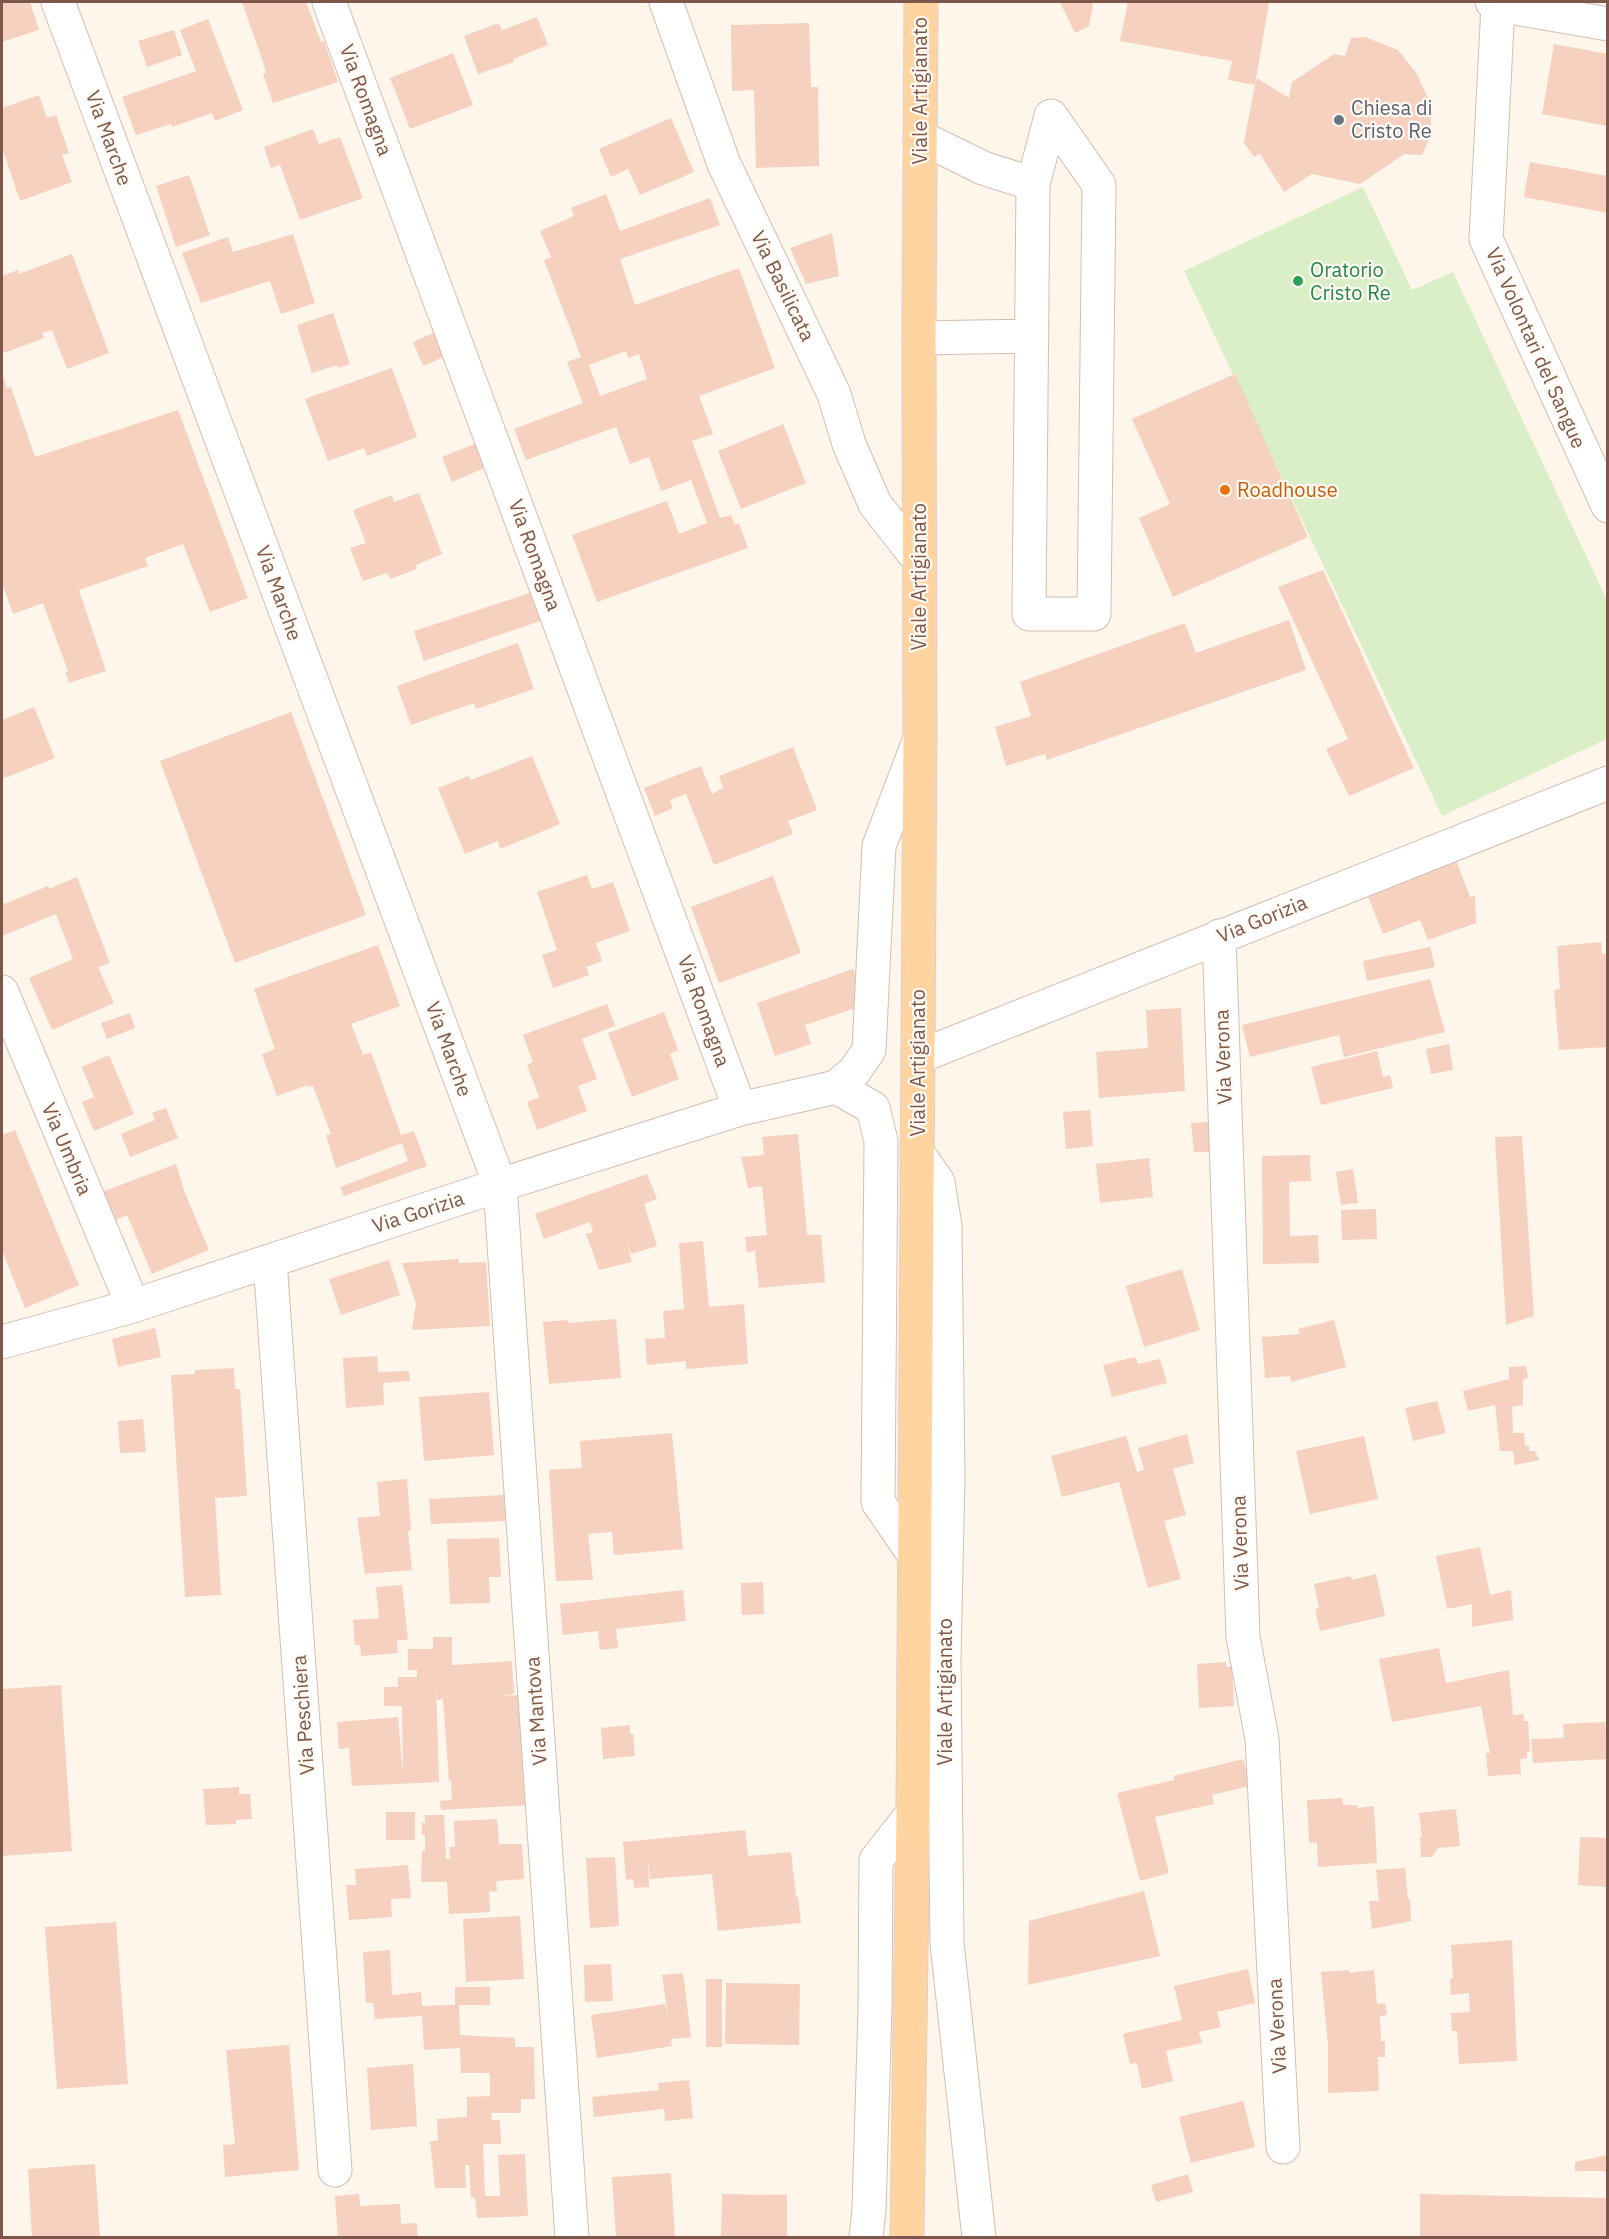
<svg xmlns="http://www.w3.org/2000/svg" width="1609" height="2239" font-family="'IBM Plex Sans',sans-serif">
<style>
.green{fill:#daeec7}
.building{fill:#f6d1c0;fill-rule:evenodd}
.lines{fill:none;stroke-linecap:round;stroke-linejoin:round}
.minor-casing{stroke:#d5beb1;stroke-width:35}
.major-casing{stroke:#dbd0cc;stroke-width:35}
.minor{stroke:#fff;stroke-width:33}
.major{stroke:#ffd4a1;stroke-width:33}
.worship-dot{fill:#6b7280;stroke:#fff9f3;stroke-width:2}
.leisure-dot{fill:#2e9e5b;stroke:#fff9f3;stroke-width:2}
.food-dot{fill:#e8710a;stroke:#fff9f3;stroke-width:2}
.labels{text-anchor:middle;stroke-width:4.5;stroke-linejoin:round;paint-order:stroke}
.street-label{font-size:20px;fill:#7d584a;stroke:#fff9f3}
.worship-label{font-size:20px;fill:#5b616d;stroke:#fff9f3;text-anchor:start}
.leisure-label{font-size:20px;fill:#27864d;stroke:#fff9f3;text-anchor:start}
.food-label{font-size:20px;fill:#c56008;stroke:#fff9f3;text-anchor:start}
</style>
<rect width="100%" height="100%" fill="#fef5eb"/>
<path class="green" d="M1363,187L1412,290L1453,272L1607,600V739L1442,816L1184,271Z"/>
<path class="building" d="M2,2H30L39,30L2,42Z
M242,2H306L321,42L324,41L338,82L273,103L263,74L266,73L263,62Z
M1060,2H1091L1093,5L1089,26L1075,33Z
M1128,2H1269L1255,85L1257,78L1289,98L1292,82L1334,54L1345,56L1351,38L1365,37L1398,50L1417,74L1431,105V135L1422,155L1404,154L1360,184L1312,174L1284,192L1260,154L1254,157L1244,143L1255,85L1228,80L1232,61L1120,41Z
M537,17L548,45L513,59L514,62L478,74L464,36L499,23L502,30Z
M208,19L243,110L215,121L212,113L172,127L171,124L136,135L122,97L196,71L180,30Z
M809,23L811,87H818L819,166L756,168L754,90L732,91L731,25Z
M174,30L182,55L147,67L138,41Z
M1554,44L1608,54V126L1542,114Z
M453,53L473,105L410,129L390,78Z
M39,95L47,118L56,115L69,153L62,155L72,182L20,201L2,147V108Z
M671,118L694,172L640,195L628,169L611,177L599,149Z
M313,129L319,144L340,137L363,198L300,220L280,165L271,168L264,147Z
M1530,162L1608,176V213L1524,197Z
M189,175L210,235L176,247L156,186Z
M606,194L620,231L710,198L720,225L620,259L635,305L739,268L775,368L699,396L713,434L692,441L720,518L731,515L735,525L739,523L748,548L597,602L572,535L667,501L679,534L707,523L691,480L661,491L649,457L630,464L616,427L526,460L514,429L583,403L567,362L581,357L544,260L551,257L540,231L574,216L571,208ZM626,351L628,358L639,354L647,379L600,396L589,365Z
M832,233L839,276L806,284L790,248Z
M293,234L315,303L281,314L270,281L201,303L182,253L228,237L233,252Z
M72,254L109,353L67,369L52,330L42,333L44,338L4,353L2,347V276L18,270L19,274Z
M333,313L350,364L338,368L337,365L312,373L297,325Z
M438,331L448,355L423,366L413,342Z
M392,368L417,437L367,456L364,448L328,461L305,399Z
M2,373L7,388L11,387L35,457L178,410L248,598L210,612L183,544L145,558L148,566L79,590L106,671L69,683L65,672L68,671L43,603L13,614L2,583Z
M1235,374L1308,537L1173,597L1139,518L1170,504L1132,419Z
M783,424L806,483L741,509L718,451Z
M479,442L489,466L452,482L442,457Z
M419,493L442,554L416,565L417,569L390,579L387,573L363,581L350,548L366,543L353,510L392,495L394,502Z
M1323,570L1414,768L1349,796L1326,749L1348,739L1278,587Z
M533,592L543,620L424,661L414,631Z
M1289,620L1306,670L1047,760L1045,754L1006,766L995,727L1031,716L1020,682L1185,623L1196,653Z
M518,643L534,689L476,709L474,703L411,725L397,686Z
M34,707L55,758L2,779V720Z
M291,712L366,915L235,963L160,761Z
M793,747L817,810L788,821L793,834L714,865L686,794L670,800L673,808L655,816L644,788L701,766L712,794L723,788L719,776Z
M532,756L560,824L500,849L498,841L465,854L438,788L469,776L471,780Z
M1456,860L1470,897L1475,896L1476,923L1428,940L1420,920L1383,934L1367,894Z
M587,875L592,889L613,882L630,931L596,943L602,961L586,967L589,975L553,988L542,955L557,950L537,892Z
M773,876L801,953L719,983L691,907Z
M77,877L110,963L98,967L114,1003L52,1030L29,978L73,959L56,914L2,936V905L48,886L49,889Z
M1601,942L1602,954H1608V1047L1559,1050L1554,990L1560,989L1557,946Z
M378,945L400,1006L351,1024L363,1055L371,1052L401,1135L414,1131L427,1166L344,1196L340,1187L408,1161L402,1143L336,1168L326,1135L331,1134L313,1086L309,1087L308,1085L277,1096L262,1054L275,1049L254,989Z
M1430,947L1435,967L1367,981L1363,961Z
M853,969L865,1005L805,1025L811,1044L775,1056L757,1003Z
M1430,979L1445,1032L1344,1057L1339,1035L1250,1057L1242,1025Z
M607,1004L615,1026L582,1039L597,1079L578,1086L587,1111L537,1130L527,1102L539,1097L527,1065L533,1062L523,1035Z
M1181,1008L1185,1091L1099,1098L1096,1052L1148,1048L1146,1010Z
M664,1012L678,1050L670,1054L679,1079L632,1097L608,1033Z
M130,1013L135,1028L107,1039L101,1023Z
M1449,1044L1453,1070L1431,1074L1426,1049Z
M1377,1051L1383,1077L1390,1075L1393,1088L1321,1105L1311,1067Z
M109,1055L134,1114L94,1131L82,1102L94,1097L82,1067Z
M166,1108L178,1138L130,1157L121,1134L155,1120L152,1113Z
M1090,1110L1093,1146L1066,1149L1063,1112Z
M1210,1122L1212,1152H1194L1191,1123Z
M15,1130L79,1285L25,1308L2,1250V1135Z
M798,1134L807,1235H821L825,1282L759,1288L755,1251L747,1252L745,1237L767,1235L762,1186L748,1188L741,1157L764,1155L762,1137Z
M1522,1136L1534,1316L1506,1325L1495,1137Z
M1310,1155L1311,1181L1289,1182L1290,1236L1318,1235L1319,1263L1263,1264L1262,1156Z
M1149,1158L1153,1197L1100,1203L1096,1164Z
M176,1164L185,1193L209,1250L152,1274L128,1217L127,1215L113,1221L102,1192Z
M1353,1169L1358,1203L1341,1205L1336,1172Z
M647,1174L657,1199L644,1204L657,1246L631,1254L626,1241L632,1262L599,1270L586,1234L593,1232L590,1222L544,1239L535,1214Z
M1376,1209L1377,1239L1342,1240L1341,1210Z
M703,1241L709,1307L744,1304L748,1364L686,1369V1361L647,1365L645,1339L665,1338L663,1311L684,1309L679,1243Z
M458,1259L459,1263L486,1262L490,1326L412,1330L416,1303L402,1263Z
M389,1260L400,1295L341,1315L329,1279Z
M1182,1269L1200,1330L1144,1347L1126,1286Z
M616,1319L621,1378L549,1384L543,1322L568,1320L569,1323Z
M1334,1320L1346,1367L1291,1382L1290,1376L1265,1378L1262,1337L1300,1334L1298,1329Z
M155,1328L161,1357L118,1367L112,1339Z
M377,1356L378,1372L409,1371L410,1381L383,1383L384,1405L346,1408L343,1358Z
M1135,1357L1138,1364L1160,1359L1167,1383L1112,1397L1103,1365Z
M1526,1366L1528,1377L1523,1380V1405L1512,1407L1513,1433H1524L1525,1446H1529V1451H1535L1539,1460L1515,1465L1513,1451H1500L1495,1405L1468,1411L1463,1391L1509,1379V1367Z
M234,1368L235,1389H240L247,1496L215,1498L221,1595L185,1597L171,1375L195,1374V1370Z
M489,1392L494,1455L424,1461L419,1397Z
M1437,1401L1446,1433L1413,1441L1405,1408Z
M143,1419L146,1452L120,1453L118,1421Z
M672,1433L683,1549L614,1555L612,1532L588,1534L593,1580L556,1581L549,1470L582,1468L580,1441Z
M1187,1434L1194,1463L1173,1469L1186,1515L1164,1521L1181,1579L1148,1588L1119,1482L1062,1497L1051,1456L1126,1436L1137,1472L1144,1470L1138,1448Z
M1364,1436L1378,1499L1310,1514L1296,1451Z
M407,1479L411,1531H408L412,1570L365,1574L357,1518L380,1516L377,1482Z
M504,1495L506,1521L431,1524L429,1499Z
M499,1538L501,1577H489L490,1603L450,1604L447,1539Z
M1480,1547L1490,1595L1511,1590L1513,1620L1472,1627V1604L1447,1609L1436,1556Z
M1376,1574L1385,1616L1320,1631L1315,1609L1319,1608L1314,1584L1351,1576L1352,1580Z
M763,1582L764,1614L742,1615L741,1583Z
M402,1585L408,1640H397L398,1653L361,1656L360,1645H355L353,1620L379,1618L376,1587Z
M683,1590L686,1621L616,1629L618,1648L600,1650L598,1631L563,1635L560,1604Z
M433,1637H452V1665L512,1661L514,1694L501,1696L519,1695L524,1778L526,1777L528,1805L441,1810L440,1801L452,1800L451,1781H449L443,1699L437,1700L436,1682L439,1782L352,1786L349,1748L339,1749L337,1722L398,1717L403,1775L402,1706H384V1687H398V1677H417V1670H408V1649H433Z
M1439,1648L1446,1683L1509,1670L1513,1715L1524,1714V1721H1528L1530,1752H1527V1758L1520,1759L1521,1774L1488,1776L1486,1753H1490L1481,1706L1392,1722L1379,1659Z
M1226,1662V1667H1232L1234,1706L1199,1708L1197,1664Z
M61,1685L72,1851L2,1856V1689Z
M1605,1722L1608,1759L1533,1763L1531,1739L1564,1738L1563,1724Z
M630,1725V1734H633L635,1756L603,1759L601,1728Z
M1243,1759L1250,1786L1212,1795L1214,1804L1155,1817L1169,1873L1140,1881L1117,1793L1174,1780V1776Z
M239,1787V1794H250L252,1819L236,1820V1824L206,1825L203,1789Z
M1342,1798L1343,1805H1357L1358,1808L1374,1806L1377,1863L1318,1867L1317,1842L1309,1843L1307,1800Z
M1456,1809L1460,1846L1438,1848L1432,1857H1421L1420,1837H1422L1419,1813Z
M386,1812H415V1840H386Z
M425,1815H444L446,1859H450L449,1847H455L454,1821L497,1819L499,1844H522L524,1879L496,1881L497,1891L489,1892L490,1912L449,1914L447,1882H421L422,1851H425V1835H422V1823H425Z
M745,1830L748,1856L791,1852L796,1897L798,1896L801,1923L718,1931L712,1874L650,1879L648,1857L649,1887L634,1888L633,1879L626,1880L623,1842Z
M1580,1837L1608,1838V1887L1578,1885Z
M615,1857L619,1926L590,1928L586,1858Z
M408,1865L411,1898L391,1899L392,1917L349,1920L346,1885H356L355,1869Z
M1405,1868L1408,1899H1410L1411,1921L1372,1929L1369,1901H1379L1376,1870Z
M1144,1891L1160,1956L1028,1985L1029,1921Z
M520,1916L524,1979L466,1982L463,1919Z
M116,1922L128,2084L57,2089L45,1927Z
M1512,1940L1517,2061L1459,2064L1457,2031H1452L1451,2013L1470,2012L1469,1993L1451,1995L1450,1979H1453L1451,1945Z
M390,1950L392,1995L421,1992L422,2006L455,2005V1987H490V2005H459L460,2035L515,2038V2047H534L535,2099H521V2113H491L492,2120H500L501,2144H483L485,2196H500L498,2155L525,2154L528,2216L477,2218L475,2197L471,2198L469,2165H465L466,2188H435L430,2141H438L437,2119L467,2117V2097L490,2096V2073H461L460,2048L424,2050L422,2016L375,2019L373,2003H366L363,1952Z
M611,1964L613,2001L585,2002L584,1965Z
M1248,1969L1255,2003L1217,2012L1221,2027L1199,2032L1202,2043L1166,2051L1173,2081L1142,2089L1137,2063L1130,2064L1123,2034L1182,2020L1174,1986Z
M1349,1970V1973L1374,1970L1377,2004L1385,2003L1387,2015L1380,2016L1381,2041H1385V2057H1378L1379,2091L1328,2093V2044L1321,1972Z
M683,1973L691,2037L671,2039L672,2046L597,2058L591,2015L665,2004L668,2016L662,1975Z
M706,1979H722V2047H706Z
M726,1983L800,1984L799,2045L725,2044Z
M289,2045L299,2170L225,2177L223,2145L235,2144L226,2050Z
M413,2064L417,2126L371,2130L367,2068Z
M689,2080L693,2118L665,2121L664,2109L594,2117L592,2097L659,2090L658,2083Z
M1243,2101L1255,2147L1191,2163L1179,2117Z
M1608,2155V2171H1575V2162Z
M95,2164L100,2238H32L28,2169Z
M671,2173L675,2238H616L612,2177Z
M1188,2174L1193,2192L1156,2202L1151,2185Z
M359,2194L360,2206L400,2204L401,2224L417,2223L418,2238H338L335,2196Z
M722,2194L787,2195V2238H721Z
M1420,2194L1608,2198V2238H1420Z"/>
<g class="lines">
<defs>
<path id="minor" d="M58,2L500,1185L572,2238
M329,2L740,1109
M666,2L724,164L834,394L849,444L875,504L919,560
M1492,2L1498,5L1608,24
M1498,5L1486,239L1608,506
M1051,116L1099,185L1094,614H1029L1033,184Z
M920,137L983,168L1033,184
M919,338L1032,336
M1219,936L1243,1637L1262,1739L1283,2147
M2,992L133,1306
M918,1057L1608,783
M836,1087L873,1108L881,1141L878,1502L915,1556
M917,1152L938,1182L945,1226L948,1477L944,1659L947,1943L979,2238
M270,1261L335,2170
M2,1342L133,1306L500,1185L740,1109L836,1087L854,1072L869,1050L879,846L919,741
M866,2238L869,2210L875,2008L876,1860L913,1813"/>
<path id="major" d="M907,2238L913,1813L920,737L919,338L921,2"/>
</defs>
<use href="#minor" class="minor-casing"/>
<use href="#major" class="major-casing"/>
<use href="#minor" class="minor"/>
<use href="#major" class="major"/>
</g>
<circle class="worship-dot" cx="1339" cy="120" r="6"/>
<circle class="leisure-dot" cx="1298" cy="281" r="6"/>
<circle class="food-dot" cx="1225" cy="490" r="6"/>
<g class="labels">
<g class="street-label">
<text transform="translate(920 91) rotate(-90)" y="7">Viale Artigianato</text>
<text transform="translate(366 100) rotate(70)" y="7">Via Romagna</text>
<text transform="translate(109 138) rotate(70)" y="7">Via Marche</text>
<text transform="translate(783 286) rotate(64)" y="7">Via Basilicata</text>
<text transform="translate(1536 348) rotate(66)" y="7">Via Volontari del Sangue</text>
<text transform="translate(535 555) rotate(70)" y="7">Via Romagna</text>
<text transform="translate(919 577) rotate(-90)" y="7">Viale Artigianato</text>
<text transform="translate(279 593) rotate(70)" y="7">Via Marche</text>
<text transform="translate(1262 919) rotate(-22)" y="7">Via Gorizia</text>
<text transform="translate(704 1011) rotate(70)" y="7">Via Romagna</text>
<text transform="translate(449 1049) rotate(70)" y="7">Via Marche</text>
<text transform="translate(1223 1057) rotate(-92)" y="7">Via Verona</text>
<text transform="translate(918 1063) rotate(-90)" y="7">Viale Artigianato</text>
<text transform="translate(67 1149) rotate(67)" y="7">Via Umbria</text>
<text transform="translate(418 1212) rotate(-18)" y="7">Via Gorizia</text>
<text transform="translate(1240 1543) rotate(-92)" y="7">Via Verona</text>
<text transform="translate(945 1692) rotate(-90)" y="7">Viale Artigianato</text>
<text transform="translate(536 1711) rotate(-94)" y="7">Via Mantova</text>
<text transform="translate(303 1715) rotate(-94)" y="7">Via Peschiera</text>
<text transform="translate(1277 2026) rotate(-93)" y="7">Via Verona</text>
</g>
<g class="worship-label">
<text x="1351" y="115">Chiesa di<tspan x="1351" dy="23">Cristo Re</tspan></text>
</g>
<g class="leisure-label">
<text x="1310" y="277">Oratorio<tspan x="1310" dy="23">Cristo Re</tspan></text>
</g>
<g class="food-label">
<text x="1237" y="497">Roadhouse</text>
</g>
</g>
<rect width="1609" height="2239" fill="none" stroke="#7d584a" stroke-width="6"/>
</svg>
